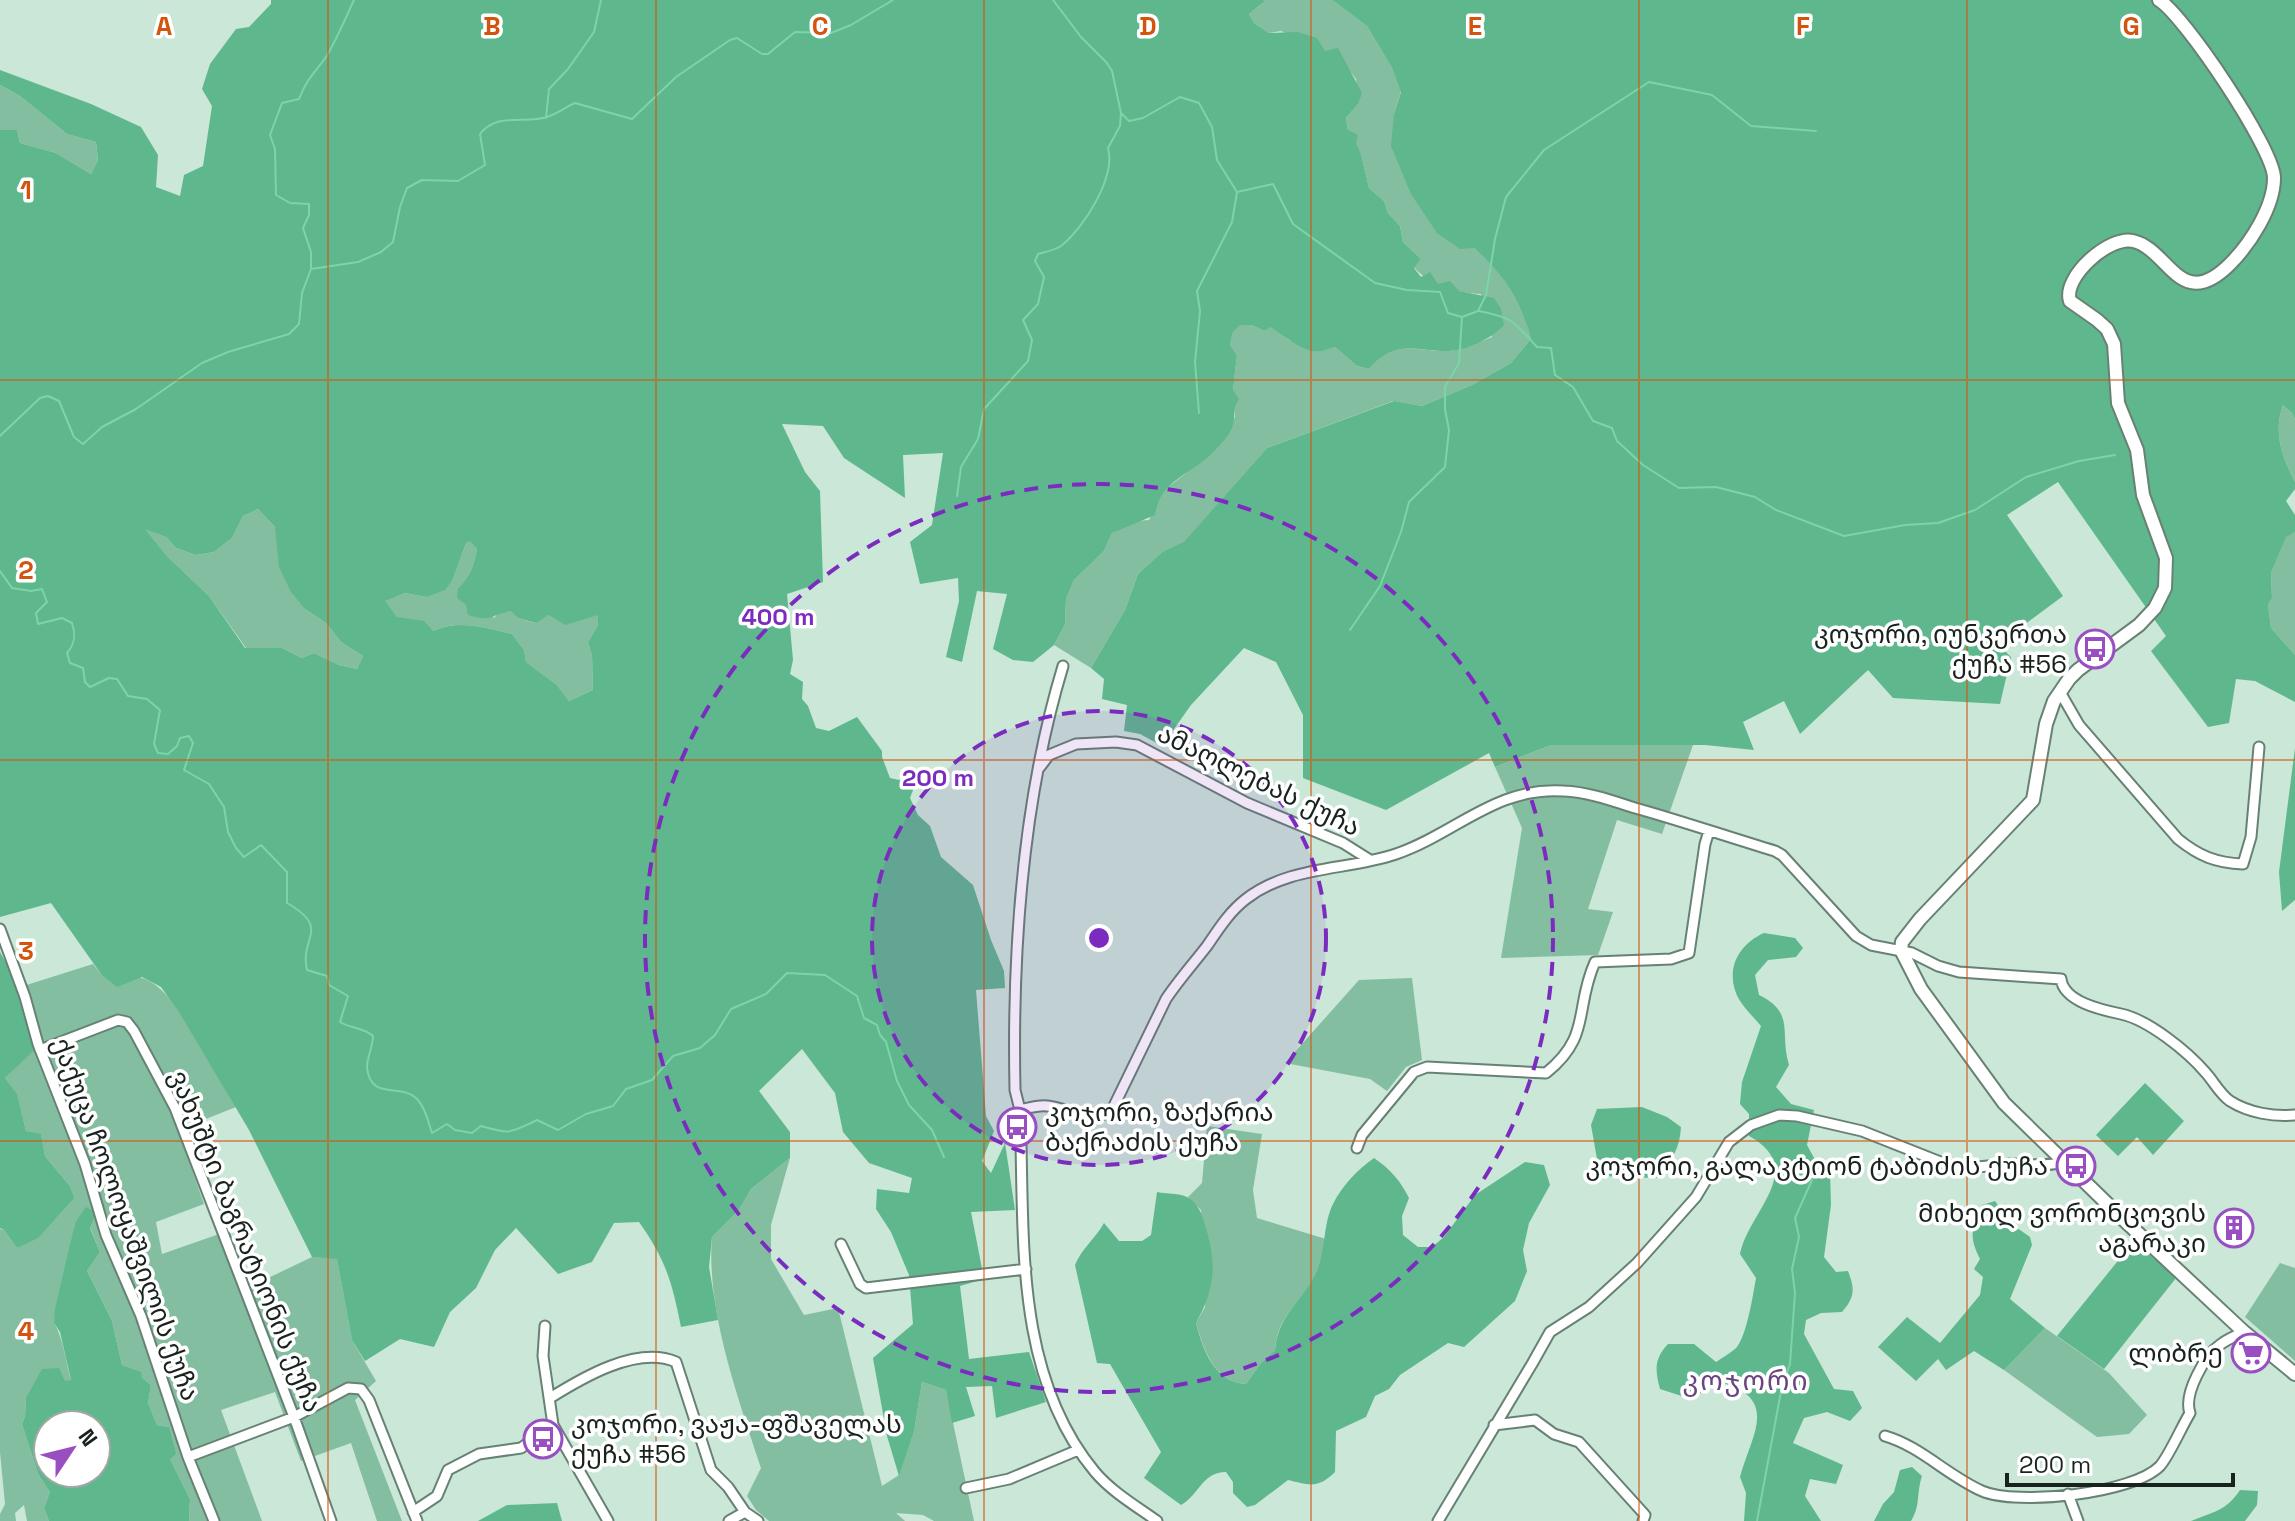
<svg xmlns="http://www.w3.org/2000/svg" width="2295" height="1521" font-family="'Space Grotesk','Noto Sans Georgian',sans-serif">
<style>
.green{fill:#84bea0}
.forest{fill:#5fb78d;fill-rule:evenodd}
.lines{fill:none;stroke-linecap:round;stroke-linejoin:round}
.stream{stroke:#7cd4a9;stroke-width:2}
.street-casing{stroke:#678274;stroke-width:13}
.secondary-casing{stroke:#678274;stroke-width:16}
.street{stroke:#fff;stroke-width:9}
.secondary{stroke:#fff;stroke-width:12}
.grid{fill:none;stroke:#d3540e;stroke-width:2;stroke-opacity:0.55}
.ring{fill:none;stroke:#7b2cbf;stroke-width:4;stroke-dasharray:14 10}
.labels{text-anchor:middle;stroke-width:7;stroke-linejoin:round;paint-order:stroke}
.poi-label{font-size:26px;fill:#19231e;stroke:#fff;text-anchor:end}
.street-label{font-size:26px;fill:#19231e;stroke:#fff}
.neighbourhood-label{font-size:28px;letter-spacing:2px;fill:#6a4580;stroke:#fff}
.grid-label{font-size:26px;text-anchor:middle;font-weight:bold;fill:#d3540e;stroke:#fff;stroke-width:7;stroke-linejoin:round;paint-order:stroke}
.centre{fill:#7b2cbf;stroke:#fff;stroke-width:4}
.ring-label{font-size:24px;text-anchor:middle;font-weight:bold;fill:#7b2cbf;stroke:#fff;stroke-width:7;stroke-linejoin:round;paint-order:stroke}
</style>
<rect width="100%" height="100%" fill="#cae7d7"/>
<path class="green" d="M1263,0H1332L1367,26L1392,68L1401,91L1394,114L1474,248L1496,268L1514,291L1524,313L1531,339L1511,363L1472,385L1422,406L1393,401L1267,448L1184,543L1162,552L1138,574L1125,610L1091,668L1054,645L1065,624L1066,599L1074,580L1104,551L1112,533L1136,521L1149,520L1163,491L1190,470L1235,417L1233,390L1237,355L1230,345L1231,333L1240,324L1252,325L1264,331L1271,326L1290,341L1335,347L1357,366L1369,369C1395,340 1410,350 1443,351C1459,352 1477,343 1492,337L1481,294C1458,293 1429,286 1414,267L1421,259L1403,242L1400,226L1388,213L1384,201L1369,188L1361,154L1348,130L1346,118L1358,104L1356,79L1347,67L1325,51L1281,31L1269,33L1254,23L1249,14L1263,3Z
M0,85L20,96L67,134L96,142L98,162L91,174L56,153L20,143L17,130H0Z
M2283,405L2292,413L2295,419V482C2282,457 2273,433 2283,405Z
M258,509L275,527L305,609L326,623L341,642L363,656L357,669L339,665L314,653L302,658L282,648H246L209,596L167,556L144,528L166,537L176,548L196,555L214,552L232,538L243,516Z
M2295,532V655L2271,628L2268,605L2272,598L2271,573L2286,536Z
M470,540L477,549C474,565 470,577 458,588L494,618L499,612L512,611L518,618L535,623L549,615H598V625L588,642L592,656L593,690L569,701L557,685L526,662L524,650L512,634C484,628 459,619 433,631L397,617L384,601L405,593L426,597L453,579L466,543Z
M1551,745H1693L1662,834L1617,820L1588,909L1613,912L1598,955L1501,958L1522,828L1495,767Z
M93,964L101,974C115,975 132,974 145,979C180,993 214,1073 236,1107L178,1130L204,1204L156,1222L162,1254L222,1233L243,1290L312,1257L337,1258L352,1340L376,1381L355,1400L402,1521H377L351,1443L301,1461L275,1392L221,1410L262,1521H189L190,1499L170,1459L169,1427L157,1425L148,1403L151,1385L142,1378L140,1372L122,1365L112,1321L87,1271L100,1252L90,1227L75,1223L54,1323C63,1337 66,1363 71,1380L26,1398L25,1416L22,1424L38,1474L50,1492L44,1508L49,1521H27L24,1505L15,1513L16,1521H0V1514L5,1504L0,1452V1229L4,1230L17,1248L69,1185L45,1156L41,1135L26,1131L17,1095L5,1078L42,1042C26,1029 21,1008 17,988Z
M1412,978L1422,1060L1406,1067L1387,1091L1370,1079L1285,1063L1359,980Z
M1207,1126L1262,1134L1253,1190L1257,1218L1326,1239C1323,1254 1319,1268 1311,1282C1296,1308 1277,1318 1275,1350L1261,1363L1246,1384C1214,1382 1204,1350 1196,1323L1205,1307L1201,1210L1188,1197L1202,1183Z
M790,1158L771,1225V1259L804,1315L838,1308L882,1486L899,1475L914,1432L922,1382L946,1390L974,1521H934L923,1515L896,1513L905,1521H769L756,1510L747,1496L761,1468C738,1398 706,1310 712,1237L739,1210L751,1189Z
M2280,1263L2295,1268V1361L2245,1317Z
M2045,1328L2109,1373L2147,1415L2129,1434L2097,1437L2004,1370Z"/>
<path class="forest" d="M271,0H1263L1264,2L1249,14L1254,23L1269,33L1298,32L1317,38L1325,51L1338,48L1362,93L1358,104L1346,118L1348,130L1358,135L1356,143L1361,154L1369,188L1384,201L1388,213L1400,226L1403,242L1421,259L1414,268L1421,277L1430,272L1438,284L1450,281L1459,291L1494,298L1501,309L1504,325C1490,340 1464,352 1443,351C1410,349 1394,341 1369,369L1357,366L1335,347C1330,347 1326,350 1322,351C1304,354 1284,336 1271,327L1264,331L1252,325H1240L1232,333L1230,345L1237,355L1233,390L1239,399C1232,407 1236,418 1232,428C1228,438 1215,450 1208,457C1185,477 1160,482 1155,515L1112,533L1104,551L1074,580L1066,599L1065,624L1054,645L1033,662L1013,660L993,649L1007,594L977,591L962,662L946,657L959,601L958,578L920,584L910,542L932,525L943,453L903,455L905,498L844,458L823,426L782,424L805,472L820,491L823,582L787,594L793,660L790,674L803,682L802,699L808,706L816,728L829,731L857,717L882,751V757L890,778L908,782L913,790L910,798L918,815L930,826L941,857L973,885L991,940L1004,971L1005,988L976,990L986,1116L994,1131L982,1161L991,1173L1005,1143L1015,1210L971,1212L984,1279L960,1286L969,1359L1029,1352L1046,1402L996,1418L992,1386L966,1387L975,1416L952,1423L946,1390L922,1382L914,1432L899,1476L887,1436L873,1358L913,1324L909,1275L891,1232L876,1209L877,1189L909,1193L912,1178L869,1163L843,1132L835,1093L802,1049L759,1091L790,1132V1158L751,1189L739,1210L712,1237L709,1267L718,1320L681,1327C672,1282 666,1260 639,1222L614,1223L592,1262L558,1274L516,1228L495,1250L476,1288L450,1312L434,1347L400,1339L365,1361L352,1340L337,1259L312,1257L249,1130L179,1012L161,987L142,977L117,987L101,974L51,903L0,917V130H17L20,143L56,153L91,174L98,161L96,142L67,134L20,96L0,85V70L91,104L141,127L158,155L156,187L180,196L184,175L203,166L212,106L202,89L210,64L236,29L249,27L271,4ZM258,509L275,527L279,567L291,592L305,609L326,623L341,642L363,656L357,669L339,665L314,653L302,658L282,648H245L209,596L167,556L145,529L166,537L176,548L196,555L214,552L232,538L243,516ZM470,541L477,549C474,565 470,577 458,588L457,598L466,605L468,615C494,623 490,614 511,611L518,618L536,623L549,615L565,625L598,615V625L588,642L592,656L593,690L569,701L557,685L526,662L524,650L512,634C484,628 460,619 433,631L424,621L397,617L385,601L405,593L426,597L445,590L453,579L466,543Z
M1332,0H2295V419L2292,413L2283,405C2273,433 2282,457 2295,482V489L2286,501L2295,515V532L2286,537L2271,573L2272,598L2268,605L2271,628L2295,655V702L2255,681L2236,679L2229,723L2208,727L2151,651L2166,636L2058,482L2007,515L2063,596L1998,644L2011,657L2000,704L1893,698L1868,670L1800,734L1784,701L1743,722L1754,750L1705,745H1551L1495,767L1489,753L1386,810L1303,778V715L1276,662L1244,648L1191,705L1162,746L1140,734L1124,731L1127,705L1102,699L1104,679L1091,668L1125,610L1138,574L1162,552L1184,542L1267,448L1394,401L1422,406L1472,385L1511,363L1531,339C1520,298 1506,277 1474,248L1460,249L1437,233L1411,194L1391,146L1394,114L1401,92L1392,68L1367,26Z
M2295,748V900L2282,911L2279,872Z
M1764,933L1795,938L1803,948L1796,957L1768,960L1755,975L1759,995C1796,1013 1779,1033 1789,1065L1776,1087L1791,1104L1814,1110L1807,1145L1819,1167L1830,1172L1831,1205L1824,1257L1836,1272L1848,1271C1855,1289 1855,1297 1842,1312L1821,1313L1806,1320L1804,1334L1834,1389L1853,1391L1862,1408L1850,1421L1827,1412L1804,1418L1793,1443L1843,1465L1836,1484L1810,1479L1805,1496L1821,1521H1744L1746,1493L1740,1477C1751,1435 1781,1399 1720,1382L1691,1399L1660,1389C1655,1370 1654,1359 1668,1344H1694L1716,1362C1722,1358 1731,1353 1737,1347C1747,1334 1753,1295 1756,1278L1740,1254C1748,1212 1809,1169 1749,1136V1114L1740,1104L1742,1082L1761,1026C1752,1015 1739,1004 1735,990C1727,965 1741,943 1764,933Z
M0,952C6,963 14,976 17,988C23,1009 25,1028 43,1042L5,1078L17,1094L26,1131L41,1134L45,1156L69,1185L74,1198L38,1238L17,1248L4,1230L0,1228Z
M2145,1083L2184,1121L2153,1155L2137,1137L2118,1156L2096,1135Z
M1642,1107L1667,1117L1681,1127C1680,1149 1671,1162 1657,1178L1600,1176L1591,1125L1597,1109Z
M1374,1158C1390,1169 1400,1180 1409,1198L1402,1216L1403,1235L1418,1247H1432L1444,1237L1475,1195L1525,1162L1544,1165L1550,1185L1529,1223L1523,1250L1527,1271L1515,1301L1464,1347L1448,1343L1400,1375L1389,1389L1375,1396L1366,1417L1336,1431L1335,1472C1318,1489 1309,1485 1288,1480L1255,1505L1247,1507L1233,1493V1482L1226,1472C1202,1472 1199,1495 1181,1505L1144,1478L1161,1452L1110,1364L1097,1363L1075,1265C1082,1248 1095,1239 1104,1223L1119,1241H1142L1151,1235L1157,1192C1166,1194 1179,1193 1187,1197C1196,1201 1202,1213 1204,1222C1217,1261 1216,1287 1196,1323C1203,1350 1214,1382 1246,1384L1261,1363L1275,1350C1278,1314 1303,1302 1317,1270C1326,1249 1323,1224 1333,1204C1342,1186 1357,1170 1374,1158Z
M1995,1201L2010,1223L2030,1237L2032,1245L2010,1299L2045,1328L2004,1370L1974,1351L1946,1370L1938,1359L1916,1381L1878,1347L1907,1317L1940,1343L1980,1295L1983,1277L1974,1269L1980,1259C1968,1235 1972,1228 1982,1205Z
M86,1207L96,1212L90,1228L100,1252L87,1271L112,1321L122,1365L141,1372L142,1378L151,1385L148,1403L157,1425L169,1427L176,1454L170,1459L190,1499L189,1521H49L44,1508L50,1492L38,1474L22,1424L25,1416L26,1398L42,1369L59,1368L65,1381L71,1380L60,1332L54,1323L55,1309L75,1223ZM48,1425H96V1473H48Z
M2134,1241L2176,1278L2104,1369L2057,1336Z
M1912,1467L1922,1476C1916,1494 1921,1505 1911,1521H1874L1883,1504L1894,1492L1900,1470Z
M2240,1490L2258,1491L2257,1505L2245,1521H2191C2213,1512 2226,1511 2240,1490Z
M557,1503L562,1521H478L507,1505Z"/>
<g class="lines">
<path class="stream" d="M1053,0L1081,37L1107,63L1112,71L1121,113L1129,121L1143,118L1180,97L1199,103L1212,127L1217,160L1237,192L1273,184L1293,224L1375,283L1407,290L1440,292L1448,313L1462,317L1478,311L1486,295L1495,239L1506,197L1544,150L1649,82L1712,95L1751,126L1816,131
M546,118L549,89L568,69L594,32L601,0
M311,269V252L303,228L309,215V204L290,203L276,195L275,149L270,135L282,103L299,99C307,78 314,74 326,57C337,39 345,19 354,0
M1479,311C1514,318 1514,322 1537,347L1551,348L1555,375L1573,387L1593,421L1612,428L1617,441L1643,465L1679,488L1716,487L1755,497L1776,510L1844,536L1905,525L1938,523L1975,510L2026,477L2079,461L2115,455
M1199,413L1195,362L1200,311L1197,291L1232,222L1237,192
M0,436L40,398L48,396L59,401L74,437L83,444L102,427L136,409L202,363L228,352L289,334L299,324L302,293L311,269L358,262L381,252L393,242L400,207L407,188L422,180L458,181L485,165L480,134C497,112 525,124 547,117C556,114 566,107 575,103L632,119L676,77L730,40L737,38L762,54H768L795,32L831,33L851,25L893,0
M957,496L961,467L978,439L984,409L1028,361L1032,340L1023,320L1038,304L1044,277L1035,261L1038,254C1045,252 1055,250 1061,246C1084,228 1116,177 1108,148L1120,126L1121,113
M0,571L12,588L31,591L42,589L47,602L36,613L38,624L62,618L72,623C76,635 75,644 67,653L70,663L83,668L85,682L90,687L109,678L117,679L128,696L147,699L160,710L154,744L158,753L168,754L177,746L180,738L189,736L193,743L184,770L209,784L224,807L228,832L236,848L244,857L261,845L287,872V903C332,929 299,937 307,970L327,976L329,985L348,996L340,1022C351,1029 363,1027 373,1036C373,1046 367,1058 367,1067C370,1101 400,1083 416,1098C425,1107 428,1121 432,1133L447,1124L455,1130L472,1133L481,1126C512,1135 509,1133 537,1120L558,1130L586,1114L613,1106L626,1089L652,1080L673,1056L700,1048L715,1035L731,1009L766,994L787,973L825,975L857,996L864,1018L877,1025L880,1035L886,1042L897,1081L909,1105L932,1130L944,1157
M1350,630L1380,586L1401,532L1409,502L1445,467L1449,430L1445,409V387L1459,363L1462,317
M1757,1521L1782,1386L1790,1364L1795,1293L1792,1269L1799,1237L1795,1218L1812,1180"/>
<defs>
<path id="street" d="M1063,666C1022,802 1012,948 1015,1090L1020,1110C1025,1231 1012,1372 1095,1472C1112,1492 1136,1506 1157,1521
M2060,692L2079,725L2178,839C2199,856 2216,863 2243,864L2251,837L2259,747
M1040,767L1049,755L1076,744L1116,742L1137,745L1247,803L1343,843L1370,860
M0,929L25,997L38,1044L85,1164L106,1235L141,1316L188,1457L214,1521
M40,1050L118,1020L127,1022L134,1031L175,1108L294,1417L331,1521
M1020,1110C1029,1108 1038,1105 1047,1106C1068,1108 1093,1124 1112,1110L1166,999C1178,981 1193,964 1207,946C1218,930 1229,912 1246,899C1290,865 1346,871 1396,854C1455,834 1496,786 1564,791C1588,792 1613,801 1635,808C1682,821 1728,837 1775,851L1782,855L1856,936L1871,945L1912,953L1938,966L1959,972L2061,979C2064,1002 2102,1010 2121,1014C2149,1020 2188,1052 2206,1073C2214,1082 2220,1094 2230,1101C2249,1113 2274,1117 2295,1115
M1357,1148L1362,1135L1414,1072L1427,1067L1546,1073C1592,1036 1574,1009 1595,962L1671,959L1689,953L1705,844L1709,831
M841,1244L860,1284L866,1288L1026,1269
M545,1326L543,1356L553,1425L608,1521
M550,1398C582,1378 637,1345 676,1362L711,1470L728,1487L745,1512
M1494,1425L1535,1420L1554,1434L1579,1442L1645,1515L1643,1521
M1885,1436C1920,1446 1948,1476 1982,1491C2016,1506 2133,1494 2160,1466C2169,1456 2182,1426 2190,1413C2183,1394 2205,1355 2221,1344C2228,1339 2237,1335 2244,1332
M188,1457L294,1417L348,1388L361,1389L369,1400L417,1521
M966,1488L1009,1479L1078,1450
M2068,1494L2078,1521
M413,1512L437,1496L448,1470L479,1454L521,1448L553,1425
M729,1521L745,1512L758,1521
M1438,1521L1532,1364L1550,1332L1589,1307L1637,1263L1696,1197L1729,1142L1751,1125L1779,1115L1797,1116L1862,1131L1953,1167C1972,1169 1991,1165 2011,1164C2029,1164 2047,1167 2063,1162"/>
<path id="secondary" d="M2159,0C2184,15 2274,149 2274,178C2274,207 2250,244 2230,264C2180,314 2169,249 2133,241C2110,235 2062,277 2070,301L2097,320L2107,329L2114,344L2118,403L2137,450L2143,495L2166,558L2165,588L2155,608L2139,625L2078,670L2069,679L2054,701L2046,724L2033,800L1920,919L1902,942L1901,950L1921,989L2004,1103L2124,1220L2244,1332L2295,1374"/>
</defs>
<use href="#street" class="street-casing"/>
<use href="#secondary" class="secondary-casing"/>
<use href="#street" class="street"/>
<use href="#secondary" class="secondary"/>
</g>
<path class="grid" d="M328,0V1521M656,0V1521M984,0V1521M1311,0V1521M1639,0V1521M1967,0V1521M0,380H2295M0,760H2295M0,1141H2295"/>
<circle cx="1099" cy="938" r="227" fill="#7b2cbf" fill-opacity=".12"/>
<g class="ring">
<circle cx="1099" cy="938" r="227"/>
<circle cx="1099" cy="938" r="454"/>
</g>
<defs>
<symbol id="bus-ring" viewBox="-11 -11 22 22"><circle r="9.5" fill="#fff" stroke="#994fc2" stroke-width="1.5"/><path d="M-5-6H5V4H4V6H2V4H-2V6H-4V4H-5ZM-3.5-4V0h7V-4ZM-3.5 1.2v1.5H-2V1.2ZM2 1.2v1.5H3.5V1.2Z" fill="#994fc2"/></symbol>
<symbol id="building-ring" viewBox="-11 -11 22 22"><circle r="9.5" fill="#fff" stroke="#994fc2" stroke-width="1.5"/><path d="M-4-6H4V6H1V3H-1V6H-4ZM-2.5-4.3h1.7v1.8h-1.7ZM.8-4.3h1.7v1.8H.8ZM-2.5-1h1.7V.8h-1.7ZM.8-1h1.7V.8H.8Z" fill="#994fc2"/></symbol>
<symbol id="supermarket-ring" viewBox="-11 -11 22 22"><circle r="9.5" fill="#fff" stroke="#994fc2" stroke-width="1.5"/><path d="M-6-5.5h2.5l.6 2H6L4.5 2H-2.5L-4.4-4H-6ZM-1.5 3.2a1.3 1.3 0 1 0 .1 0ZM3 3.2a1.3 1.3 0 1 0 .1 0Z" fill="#994fc2"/></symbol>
</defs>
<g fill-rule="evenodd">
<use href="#bus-ring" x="2073" y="627" width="44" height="44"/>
<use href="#bus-ring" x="995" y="1105" width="44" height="44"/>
<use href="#bus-ring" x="2054" y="1144" width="44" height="44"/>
<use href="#building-ring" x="2212" y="1206" width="44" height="44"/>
<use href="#supermarket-ring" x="2229" y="1331" width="44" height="44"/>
<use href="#bus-ring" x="521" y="1417" width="44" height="44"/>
</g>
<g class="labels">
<g class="poi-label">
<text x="2067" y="643">კოჯორი, იუნკერთა<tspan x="2067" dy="30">ქუჩა #56</tspan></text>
<text x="1045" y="1121" text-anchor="start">კოჯორი, ზაქარია<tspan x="1045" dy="30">ბაქრაძის ქუჩა</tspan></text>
<text x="2048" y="1175">კოჯორი, გალაკტიონ ტაბიძის ქუჩა</text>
<text x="2206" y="1222">მიხეილ ვორონცოვის<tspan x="2206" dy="30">აგარაკი</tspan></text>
<text x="2223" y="1362">ლიბრე</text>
<text x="571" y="1433" text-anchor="start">კოჯორი, ვაჟა-ფშაველას<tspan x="571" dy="30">ქუჩა #56</tspan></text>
</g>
<g class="street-label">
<text transform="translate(1259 780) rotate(26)" y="9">ამაღლებას ქუჩა</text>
<text transform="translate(126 1219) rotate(70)" y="9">ქაქუცა ჩოლოყაშვილის ქუჩა</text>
<text transform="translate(246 1241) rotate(68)" y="9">ვახუშტი ბაგრატიონის ქუჩა</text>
</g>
<g class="neighbourhood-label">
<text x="1746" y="1390">კოჯორი</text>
</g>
</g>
<g class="grid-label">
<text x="164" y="35">A</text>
<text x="492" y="35">B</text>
<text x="820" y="35">C</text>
<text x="1148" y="35">D</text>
<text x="1475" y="35">E</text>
<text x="1803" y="35">F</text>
<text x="2131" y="35">G</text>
<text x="26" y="199">1</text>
<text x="26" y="579">2</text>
<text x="26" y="960">3</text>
<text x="26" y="1340">4</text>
</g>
<circle cx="1099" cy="938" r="12" class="centre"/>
<g class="ring-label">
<text x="778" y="625">400 m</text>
<text x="938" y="786">200 m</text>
</g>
<g transform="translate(72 1449) rotate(55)"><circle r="38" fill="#ffffff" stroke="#a3a7a5" stroke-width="2"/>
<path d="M0-6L14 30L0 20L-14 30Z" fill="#994fc2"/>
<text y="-12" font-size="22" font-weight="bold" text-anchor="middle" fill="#19231e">N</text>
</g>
<path d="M2007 1473v12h226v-12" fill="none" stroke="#19231e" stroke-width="4"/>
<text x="2019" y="1473" font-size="24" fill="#19231e" stroke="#ffffff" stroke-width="6" paint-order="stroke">200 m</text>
</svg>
